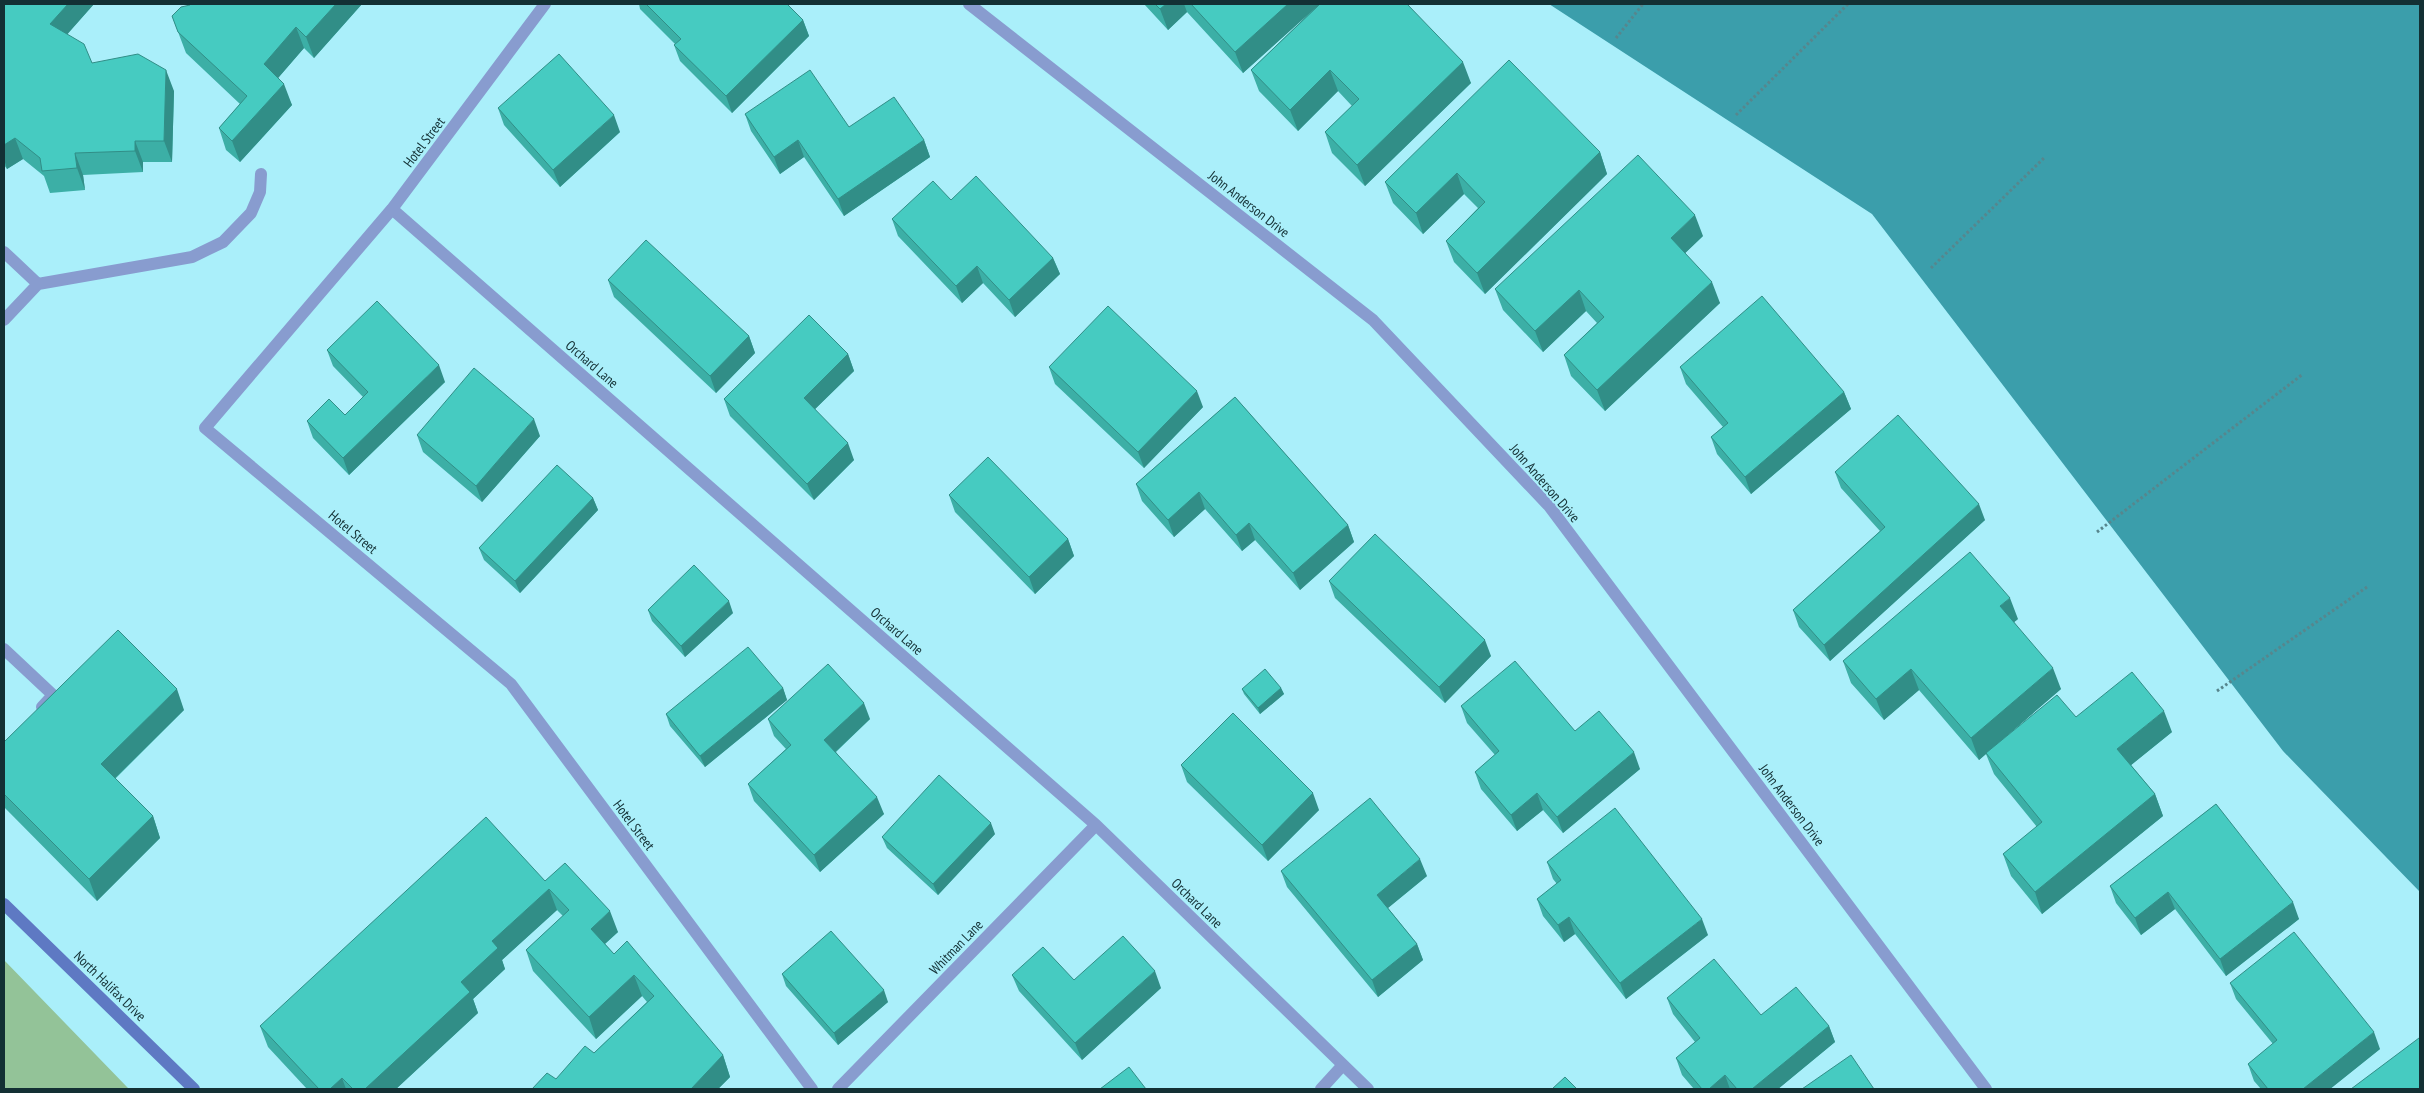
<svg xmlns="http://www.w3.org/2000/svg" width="2424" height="1093" font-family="'PT Sans Narrow',sans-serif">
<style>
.green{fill:#93c398}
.water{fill:#3b9eab}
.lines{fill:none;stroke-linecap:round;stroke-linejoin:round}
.path{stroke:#57868d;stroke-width:3;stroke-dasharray:2.5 2.5;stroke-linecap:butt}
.lane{stroke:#889ccf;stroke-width:12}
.street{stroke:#889ccf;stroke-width:12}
.secondary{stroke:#5e79c3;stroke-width:12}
.wall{fill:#3cafa6}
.shaded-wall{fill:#318e87}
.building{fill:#46cbc1;stroke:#318e87}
.labels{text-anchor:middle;stroke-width:4;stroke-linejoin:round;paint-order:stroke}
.street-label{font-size:14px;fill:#133034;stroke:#aaeffa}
</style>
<rect width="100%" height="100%" fill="#aaeffa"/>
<path class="green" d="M4,960L127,1087L129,1089H4Z"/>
<path class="water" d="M1549,4H2420V892L2283,751L1872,214Z"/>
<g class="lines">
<path class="path" d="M1616,38L1643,4
M1736,115L1848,4
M1931,268L2045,157
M2097,532L2303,374
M2217,691L2367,587"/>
<path class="lane" d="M4,252L38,284L192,257L223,242L251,213L260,192L261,174
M4,320L38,284
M4,649L53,695L42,707
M1321,1089L1342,1066"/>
<path class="street" d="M545,4L392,209L205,428L511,684L812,1089
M969,4L1373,320L1549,506L1986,1089
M392,209L1096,825L1368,1089
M838,1089L1096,825"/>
<path class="secondary" d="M4,904L194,1089"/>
</g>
<path class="wall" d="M4,4H94L67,34L92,63L174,91L172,162H143V172L83,175L85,190L50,193L44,176L23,159L7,169L4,165Z
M191,4H362L314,58L304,48L278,78L292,105L240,162L226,150L219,128L240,104L186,53L172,16L190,5Z
M639,4H787L803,20L809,36L732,113L680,61L674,45L675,44L640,9Z
M1144,4H1407L1471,83L1365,186L1332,153L1325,132L1352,106L1338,91L1298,131L1259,91L1251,70L1319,4L1243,73L1187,12L1168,30Z
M498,108L620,132L560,187L504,125Z
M745,114L849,127L924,140L930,157L844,216L804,157L780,174L751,131Z
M1600,152L1607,174L1485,294L1454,262L1446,241L1478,208L1464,194L1423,234L1393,203L1385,182Z
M951,200L1053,258L1060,274L1015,317L983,283L962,303L898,236L892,219Z
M1703,236L1685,253L1720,303L1605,411L1571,376L1564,355L1597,323L1586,311L1543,352L1503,310L1495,289Z
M608,280L749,336L755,353L716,393L614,297Z
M327,350L445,382L349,475L313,438L307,421L345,415L363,397L333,366Z
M848,354L854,371L815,409L854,460L814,500L730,416L724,399Z
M1049,367L1203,407L1144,468L1055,384Z
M1680,367L1844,392L1851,409L1751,494L1717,454L1711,437L1723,427L1686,384Z
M1235,397L1348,525L1354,542L1300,590L1255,540L1242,551L1205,509L1174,537L1142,501L1136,484Z
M417,435L540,436L482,502L423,452Z
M1835,472L1985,520L1830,661L1799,627L1793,610L1880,531L1841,488Z
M949,495L1068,539L1074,556L1035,594L955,512Z
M593,498L598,510L520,593L484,560L479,548Z
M1329,581L1491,656L1445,703L1335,598Z
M648,610L733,613L685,657L652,621Z
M2018,619L2014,622L2061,689L2002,740L2076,717L2172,732L2131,765L2155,794L2163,816L2042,914L2011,876L2003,854L2037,827L1994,774L1986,754L1979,760L1919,690L1884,720L1851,683L1843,661Z
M783,688L787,700L705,767L670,726L666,714Z
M1281,688L1284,694L1260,714L1244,694L1242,689Z
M1461,706L1575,731L1640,769L1563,833L1543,810L1517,831L1481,789L1475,772L1495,755L1467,723Z
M184,710L115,779L153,816L160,838L97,901L4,807V742Z
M768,719H870L836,752L884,814L820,872L754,801L748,784L786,749L774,736Z
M1181,765L1319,810L1268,861L1187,782Z
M2216,804L2299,919L2226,976L2175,909L2141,935L2116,903L2110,886Z
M995,834L938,895L887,848L882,837Z
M1547,862L1708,935L1626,999L1575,934L1564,942L1543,916L1537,899L1557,884L1553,879Z
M1281,871L1427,876L1388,908L1417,944L1423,960L1378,997L1287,887Z
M545,881L618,932L605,944L614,954L723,1055L730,1077L718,1089H532L556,1079L594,1053L647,1002L642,996L596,1039L533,971L526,950L563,916L557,910L502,960L505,969L473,999L478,1013L396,1089H307L268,1047L260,1026Z
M782,974L888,1002L838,1045L786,986Z
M1012,975L1074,980L1161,988L1082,1060L1019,991Z
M2230,983L2380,1049L2330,1089H2261L2254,1081L2248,1064L2273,1044L2236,999Z
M1667,998L1761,1015L1829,1026L1835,1042L1778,1089H1694L1682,1075L1676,1058L1695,1042L1673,1014Z"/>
<path class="shaded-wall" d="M68,4H94L57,46L50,24Z
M336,4H362L314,58L306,37Z
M1166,4H1184L1187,12L1168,30L1160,9Z
M1288,4H1320L1243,73L1235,52Z
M803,20L809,36L732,113L726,96Z
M296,27L304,48L272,85L264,64Z
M1463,62L1471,83L1365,186L1357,165Z
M166,70L174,91L172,162L164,141Z
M1330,70L1338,91L1298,131L1290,110Z
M284,84L292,105L240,162L232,141Z
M614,115L620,132L560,187L553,170Z
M15,138L23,159L7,169L4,159V145Z
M798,140L804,157L780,174L774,157Z
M924,140L930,157L844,216L838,199Z
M135,141L143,162V172L135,151Z
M1600,152L1607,174L1485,294L1477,273Z
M75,153L83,175L85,190L77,168Z
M1457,173L1464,194L1423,234L1416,213Z
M1695,215L1703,236L1679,259L1671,238Z
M1053,258L1060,274L1015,317L1009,300Z
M977,266L983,283L962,303L956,286Z
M1712,282L1720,303L1605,411L1597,390Z
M1579,290L1586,311L1543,352L1535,331Z
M749,336L755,353L716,393L710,376Z
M848,354L854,371L810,414L804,398Z
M439,365L445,382L349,475L343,458Z
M1197,391L1203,407L1144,468L1138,452Z
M1844,392L1851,409L1751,494L1745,477Z
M534,419L540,436L482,502L476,486Z
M848,443L854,460L814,500L807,484Z
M1199,492L1205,509L1174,537L1168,520Z
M593,498L598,510L520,593L515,581Z
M1979,504L1985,520L1830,661L1824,645Z
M1249,523L1255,540L1242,551L1236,535Z
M1348,525L1354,542L1300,590L1293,573Z
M1068,539L1074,556L1035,594L1029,577Z
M2010,598L2018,619L2008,627L2000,606Z
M729,601L733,613L685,657L681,646Z
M1485,640L1491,656L1445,703L1439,687Z
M2053,668L2061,689L1979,760L1971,738Z
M1911,669L1919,690L1884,720L1876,699Z
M783,688L787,700L705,767L700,756Z
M1281,688L1284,694L1260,714L1258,708Z
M177,689L184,710L108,785L101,764Z
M864,703L870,719L831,756L824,740Z
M2164,711L2172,732L2125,770L2117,749Z
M1634,752L1640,769L1563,833L1557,817Z
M1313,793L1319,810L1268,861L1262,845Z
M1537,793L1543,810L1517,831L1511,815Z
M2155,794L2163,816L2042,914L2035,892Z
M877,797L884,814L820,872L814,855Z
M153,816L160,838L97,901L89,879Z
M991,823L995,834L938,895L933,884Z
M1420,859L1427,876L1383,912L1377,895Z
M549,889L557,910L502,960L505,969L473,999L478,1013L396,1089H365L461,982L492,941Z
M2168,892L2175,909L2141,935L2135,918Z
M2293,902L2299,919L2226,976L2220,959Z
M610,911L618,932L598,950L591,929Z
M1569,917L1575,934L1564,942L1558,925Z
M1702,919L1708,935L1626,999L1620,983Z
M1417,944L1423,960L1378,997L1372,980Z
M1155,971L1161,988L1082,1060L1075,1043Z
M634,975L642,996L596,1039L589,1017Z
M884,990L888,1002L838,1045L834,1033Z
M1829,1026L1835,1042L1778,1089H1752Z
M2374,1032L2380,1049L2330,1089H2303Z
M723,1055L730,1077L718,1089H691Z
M1725,1075L1730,1089H1709Z
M342,1078L346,1089H330Z"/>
<path class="building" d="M4,4H68L50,24L84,44L92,63L138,54L166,70L164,141H135V151L75,153L77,168L42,171L40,158L15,138L4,145Z
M191,4H336L306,37L296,27L264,64L284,84L232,141L219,128L247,96L178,32L172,16L181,7L190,5Z
M646,4H787L803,20L726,96L674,45L681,39Z
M1155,4H1166L1160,9Z
M1191,4H1288L1235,52Z
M1320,4H1407L1463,62L1357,165L1325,132L1359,99L1330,70L1290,110L1251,70Z
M559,54L614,115L553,170L498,108Z
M1509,60L1600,152L1477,273L1446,241L1485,202L1457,173L1416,213L1385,182Z
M810,70L849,127L894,97L924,140L838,199L798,140L774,157L745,114Z
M1638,155L1695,215L1671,238L1712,282L1597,390L1564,355L1604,317L1579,290L1535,331L1495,289Z
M976,176L1053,258L1009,300L977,266L956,286L892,219L933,181L951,200Z
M646,240L749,336L710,376L608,280Z
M1762,296L1844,392L1745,477L1711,437L1728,423L1680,367Z
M377,301L439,365L343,458L307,421L329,399L345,415L368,392L327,350Z
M1108,306L1197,391L1138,452L1049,367Z
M809,315L848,354L804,398L848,443L807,484L724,399Z
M474,368L534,419L476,486L417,435Z
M1235,397L1348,525L1293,573L1249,523L1236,535L1199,492L1168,520L1136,484Z
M1898,415L1979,504L1824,645L1793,610L1885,527L1835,472Z
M988,457L1068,539L1029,577L949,495Z
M557,465L593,498L515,581L479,548Z
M1375,534L1485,640L1439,687L1329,581Z
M1970,552L2010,598L2000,606L2053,668L1971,738L1911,669L1876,699L1843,661Z
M694,565L729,601L681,646L648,610Z
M118,630L177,689L101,764L153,816L89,879L4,794V742Z
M748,647L783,688L700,756L666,714Z
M1515,661L1575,731L1599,711L1634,752L1557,817L1537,793L1511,815L1475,772L1499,751L1461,706Z
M828,664L864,703L824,740L877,797L814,855L748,784L791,745L768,719Z
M1265,669L1281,688L1258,708L1242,689Z
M2132,672L2164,711L2117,749L2155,794L2035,892L2003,854L2042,822L1986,753L2057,695L2076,717Z
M1233,713L1313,793L1262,845L1181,765Z
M939,775L991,823L933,884L882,837Z
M1370,798L1420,859L1377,895L1417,944L1372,980L1281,871Z
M2216,804L2293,902L2220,959L2168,892L2135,918L2110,886Z
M1615,808L1702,919L1620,983L1569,917L1558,925L1537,899L1561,880L1547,862Z
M486,817L545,881L565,863L610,911L591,929L614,954L627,941L723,1055L691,1089H532L547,1073L556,1079L585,1046L594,1053L654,996L634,975L589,1017L526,950L569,910L549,889L492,941L498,948L461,982L470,992L365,1089H353L342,1078L330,1089H319L260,1026Z
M831,931L884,990L834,1033L782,974Z
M2294,932L2374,1032L2303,1089H2268L2248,1064L2277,1040L2230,983Z
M1123,936L1155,971L1075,1043L1012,975L1043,947L1074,980Z
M1714,959L1761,1015L1796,987L1829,1026L1752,1089H1737L1725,1075L1709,1089H1702L1676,1058L1700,1038L1667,998Z
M2419,1038L2420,1039V1089H2351Z
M1851,1055L1874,1089H1802Z
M1129,1067L1146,1089H1100Z
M1565,1077L1577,1089H1552Z"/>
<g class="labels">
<g class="street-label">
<text transform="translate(424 142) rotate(-53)" y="5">Hotel Street</text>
<text transform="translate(1249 204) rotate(38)" y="5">John Anderson Drive</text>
<text transform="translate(592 364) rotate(41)" y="5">Orchard Lane</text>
<text transform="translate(1545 483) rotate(49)" y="5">John Anderson Drive</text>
<text transform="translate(353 532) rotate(40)" y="5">Hotel Street</text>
<text transform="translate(897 631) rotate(41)" y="5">Orchard Lane</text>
<text transform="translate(1792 805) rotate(53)" y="5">John Anderson Drive</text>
<text transform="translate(634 825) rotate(53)" y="5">Hotel Street</text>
<text transform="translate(1197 903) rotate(44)" y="5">Orchard Lane</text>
<text transform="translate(956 947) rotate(-46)" y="5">Whitman Lane</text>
<text transform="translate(110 986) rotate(44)" y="5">North Halifax Drive</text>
</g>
</g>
<rect width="2424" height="1093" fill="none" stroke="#133034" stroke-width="10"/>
</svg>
